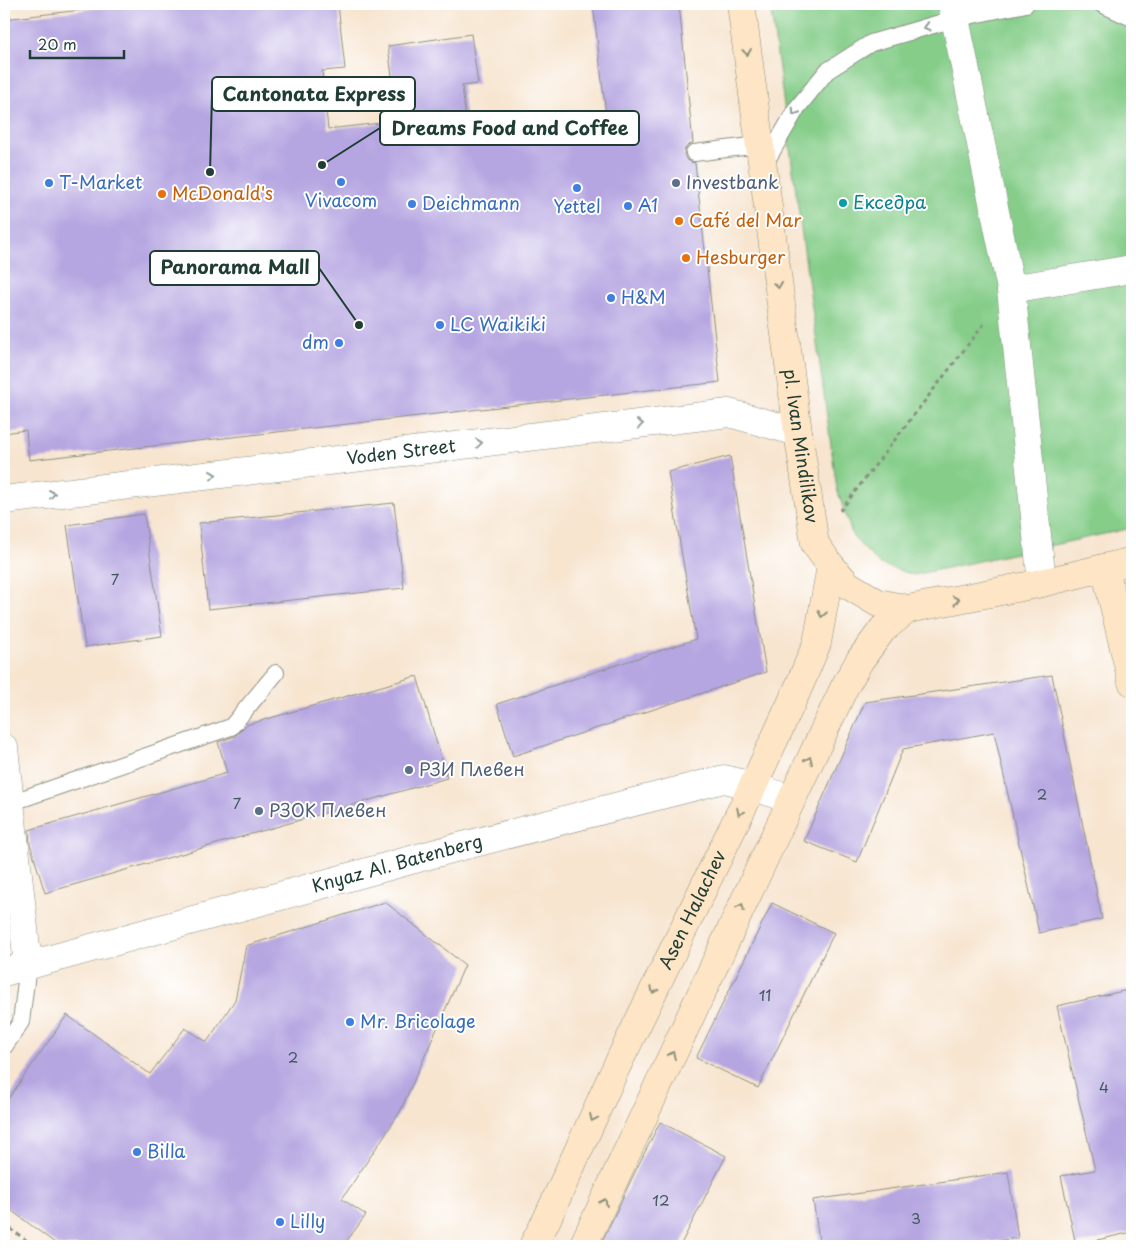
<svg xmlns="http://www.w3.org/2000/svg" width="1136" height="1250" font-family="'Playpen Sans',sans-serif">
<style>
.green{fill:#85cd89;stroke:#52855e}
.building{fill:#b5a5e1}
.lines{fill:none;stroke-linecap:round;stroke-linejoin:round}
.lane-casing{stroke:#8b9182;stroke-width:18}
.street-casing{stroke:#8b9182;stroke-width:29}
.secondary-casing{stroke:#8b9182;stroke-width:29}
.path{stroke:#8b9182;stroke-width:3;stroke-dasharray:4 4;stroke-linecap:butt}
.lane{stroke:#fff;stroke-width:16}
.street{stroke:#fff;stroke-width:28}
.secondary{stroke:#fde5c5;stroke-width:28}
.oneway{stroke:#8f9e9a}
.oneway2{stroke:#8e917c}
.shop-dot{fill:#3f7fe0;stroke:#fff;stroke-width:2}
.service-dot{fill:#5c6f8a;stroke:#fff;stroke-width:2}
.food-dot{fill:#e8710a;stroke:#fff;stroke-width:2}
.culture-dot{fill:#0f9aa8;stroke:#fff;stroke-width:2}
.labels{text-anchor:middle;stroke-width:4;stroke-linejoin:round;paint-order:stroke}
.number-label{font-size:15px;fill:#44575f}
.shop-label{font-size:18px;fill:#366cbe;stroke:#fff;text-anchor:start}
.service-label{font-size:18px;fill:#4e5e75;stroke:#fff;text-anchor:start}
.food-label{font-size:18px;fill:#c56008;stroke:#fff;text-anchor:start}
.culture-label{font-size:18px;fill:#0d838f;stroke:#fff;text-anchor:start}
.street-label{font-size:18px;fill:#1f3d34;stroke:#fff}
.leader{fill:none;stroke:#1f3d34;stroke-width:2}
.callout-dot{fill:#1f3d34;stroke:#fff;stroke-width:2}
.callout{fill:#fff;stroke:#1f3d34;stroke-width:2}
.callout-label{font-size:19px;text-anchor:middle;font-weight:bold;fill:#1f3d34}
</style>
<rect width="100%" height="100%" fill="#fff"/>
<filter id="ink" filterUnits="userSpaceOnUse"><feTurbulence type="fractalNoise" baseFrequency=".02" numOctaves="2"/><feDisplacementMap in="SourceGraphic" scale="10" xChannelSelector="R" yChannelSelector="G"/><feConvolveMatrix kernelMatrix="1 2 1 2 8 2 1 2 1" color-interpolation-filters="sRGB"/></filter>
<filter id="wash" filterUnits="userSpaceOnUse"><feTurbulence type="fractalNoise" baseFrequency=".0096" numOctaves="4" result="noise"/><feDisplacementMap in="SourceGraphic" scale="20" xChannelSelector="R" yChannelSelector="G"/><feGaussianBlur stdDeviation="1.12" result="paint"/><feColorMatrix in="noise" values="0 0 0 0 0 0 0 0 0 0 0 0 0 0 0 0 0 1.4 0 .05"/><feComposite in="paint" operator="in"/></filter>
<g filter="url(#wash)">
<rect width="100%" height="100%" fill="#f7e5d0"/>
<path class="green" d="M770,4H1132V528L914,575L879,564L853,537L837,489Z"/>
<g id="blocks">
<path class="building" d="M134,4H338L345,69L322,71L328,129L398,121L388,46L471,34L478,84L462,86L468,140L607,124L593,4H679L693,143L688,145L685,149L684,154L686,159L691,162L695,163L720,382L29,460L26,430L4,433V19Z
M730,456L766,672L513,756L497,704L696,639L668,472Z
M394,503L404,588L208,609L199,523Z
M144,514L162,636L85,647L67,525Z
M1052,675L1102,919L1039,933L994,732L903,749L857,862L804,841L865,702Z
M417,676L447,778L45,893L30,844L29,830L227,773L218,742L235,736L246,725Z
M385,902L465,965L400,1112L342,1199L366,1215L343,1246H59L4,1205V1105L67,1015L150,1074L185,1028L207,1042L235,1000L246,946Z
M772,903L834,933L758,1088L696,1058Z
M1132,989V1232L1076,1245L1061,1176L1095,1170L1057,1006Z
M660,1122L726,1156L680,1246H600L635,1172Z
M1008,1172L1018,1238L963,1246H820L813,1200Z"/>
</g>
</g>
<g filter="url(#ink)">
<use href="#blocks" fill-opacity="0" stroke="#8b9182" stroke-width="1"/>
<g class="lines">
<defs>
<path id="lane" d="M1101,4L1132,18
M694,153L759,145
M763,167L797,108L827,71L871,43L954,19L1026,4
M10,803L231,727L276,673
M4,1047L21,1022L28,965"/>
<g id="street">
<path d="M952,4L1011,289L1042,583"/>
<path d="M1011,289L1132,269"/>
<path id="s1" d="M4,500L729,413L798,432"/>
<path d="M4,748L28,965"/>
<path id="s2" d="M4,972L451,849L724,779L753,786L791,800"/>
</g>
<g id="secondary">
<path id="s3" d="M741,4L798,432L815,544L831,566L848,585L878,603L908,609L1042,583L1132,561"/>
<path d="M1105,568L1132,682"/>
<path id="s4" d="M533,1246L547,1219L613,1074L753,786L800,684L817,643L831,566"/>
<path d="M583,1246L844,688L860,660L883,629L908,609"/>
</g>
</defs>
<use href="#lane" class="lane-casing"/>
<use href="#street" class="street-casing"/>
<use href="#secondary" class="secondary-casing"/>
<path class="path" d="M840,511L984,324
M4,1224L34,1246"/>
<use href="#lane" class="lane"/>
<use href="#street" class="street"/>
<use href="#secondary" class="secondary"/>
</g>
<defs><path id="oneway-chevron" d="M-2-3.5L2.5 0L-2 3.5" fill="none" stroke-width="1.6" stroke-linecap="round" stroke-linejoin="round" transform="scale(1.25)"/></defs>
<g class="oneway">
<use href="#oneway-chevron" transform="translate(927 27) rotate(164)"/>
<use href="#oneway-chevron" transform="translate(795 112) rotate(123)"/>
<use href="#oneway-chevron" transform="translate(640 424) rotate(-7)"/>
<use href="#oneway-chevron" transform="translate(479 443) rotate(-7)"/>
<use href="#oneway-chevron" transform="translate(213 475) rotate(-7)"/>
<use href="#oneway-chevron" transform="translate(52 494) rotate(-7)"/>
</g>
<g class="oneway2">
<use href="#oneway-chevron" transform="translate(747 52) rotate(83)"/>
<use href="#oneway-chevron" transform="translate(778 285) rotate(82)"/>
<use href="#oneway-chevron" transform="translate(956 600) rotate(-11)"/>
<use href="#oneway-chevron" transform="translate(822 614) rotate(101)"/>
<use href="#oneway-chevron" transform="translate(809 760) rotate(-65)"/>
<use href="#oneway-chevron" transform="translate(740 812) rotate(116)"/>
<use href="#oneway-chevron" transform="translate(741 907) rotate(-65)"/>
<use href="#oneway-chevron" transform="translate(654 990) rotate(116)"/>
<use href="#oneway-chevron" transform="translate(672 1055) rotate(-65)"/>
<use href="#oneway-chevron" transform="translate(593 1118) rotate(115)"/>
<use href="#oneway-chevron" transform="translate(604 1202) rotate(-65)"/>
</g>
</g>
<g class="shop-dot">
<circle cx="341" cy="182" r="5"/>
<circle cx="49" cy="183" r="5"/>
<circle cx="577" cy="188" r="5"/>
<circle cx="412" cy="204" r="5"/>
<circle cx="628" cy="206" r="5"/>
<circle cx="611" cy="298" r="5"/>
<circle cx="440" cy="325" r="5"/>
<circle cx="339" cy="343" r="5"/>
<circle cx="350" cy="1022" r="5"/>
<circle cx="137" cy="1152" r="5"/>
<circle cx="280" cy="1222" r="5"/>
</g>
<g class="service-dot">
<circle cx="676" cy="183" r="5"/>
<circle cx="409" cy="770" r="5"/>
<circle cx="259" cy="811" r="5"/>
</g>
<g class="food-dot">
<circle cx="162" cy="194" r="5"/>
<circle cx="679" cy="221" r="5"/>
<circle cx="686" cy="258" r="5"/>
</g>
<circle class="culture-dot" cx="843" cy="203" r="5"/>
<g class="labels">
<g class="number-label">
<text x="115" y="585">7</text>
<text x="1042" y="800">2</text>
<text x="237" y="809">7</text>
<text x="765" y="1001">11</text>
<text x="293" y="1063">2</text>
<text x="1104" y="1093">4</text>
<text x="661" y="1206">12</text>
<text x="916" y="1224">3</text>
</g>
<g class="shop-label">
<text x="59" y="189">T-Market</text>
<text x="341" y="207" text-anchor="middle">Vivacom</text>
<text x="422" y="210">Deichmann</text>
<text x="638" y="212">A1</text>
<text x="577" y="213" text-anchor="middle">Yettel</text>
<text x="621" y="304">H&amp;M</text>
<text x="450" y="331">LC Waikiki</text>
<text x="329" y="349" text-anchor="end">dm</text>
<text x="360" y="1028">Mr. Bricolage</text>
<text x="147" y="1158">Billa</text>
<text x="290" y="1228">Lilly</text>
</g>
<g class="service-label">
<text x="686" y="189">Investbank</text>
<text x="419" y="776">РЗИ Плевен</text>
<text x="269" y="817">РЗОК Плевен</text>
</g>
<g class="food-label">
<text x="172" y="200">McDonald's</text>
<text x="689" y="227">Café del Mar</text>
<text x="696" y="264">Hesburger</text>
</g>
<g class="culture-label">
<text x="853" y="209">Екседра</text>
</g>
<g class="street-label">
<text dy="6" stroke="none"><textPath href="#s3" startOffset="446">pl. Ivan Mindilikov</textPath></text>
<text dy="6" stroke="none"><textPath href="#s1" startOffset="400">Voden Street</textPath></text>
<text dy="6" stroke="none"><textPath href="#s2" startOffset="408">Knyaz Al. Batenberg</textPath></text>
<text dy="6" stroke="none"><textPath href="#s4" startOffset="372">Asen Halachev</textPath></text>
</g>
</g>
<path class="leader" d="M210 172L212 94M322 165L380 128M359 325L319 268"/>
<g class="callout-dot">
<circle cx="210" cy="172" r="5"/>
<circle cx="322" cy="165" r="5"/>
<circle cx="359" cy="325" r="5"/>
</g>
<g class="callout">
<rect x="212" y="77" width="203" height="34" rx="5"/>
<rect x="380" y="111" width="259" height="34" rx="5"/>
<rect x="150" y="251" width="169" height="34" rx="5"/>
</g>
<g class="callout-label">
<text x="314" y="101">Cantonata Express</text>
<text x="510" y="135">Dreams Food and Coffee</text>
<text x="235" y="274">Panorama Mall</text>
</g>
<rect width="1136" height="1250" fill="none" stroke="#fff" stroke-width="20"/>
<path d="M30 50v8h94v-8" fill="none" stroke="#1f3d34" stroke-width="2.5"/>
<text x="38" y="50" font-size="15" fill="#1f3d34" stroke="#ffffff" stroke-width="4" paint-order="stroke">20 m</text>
</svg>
